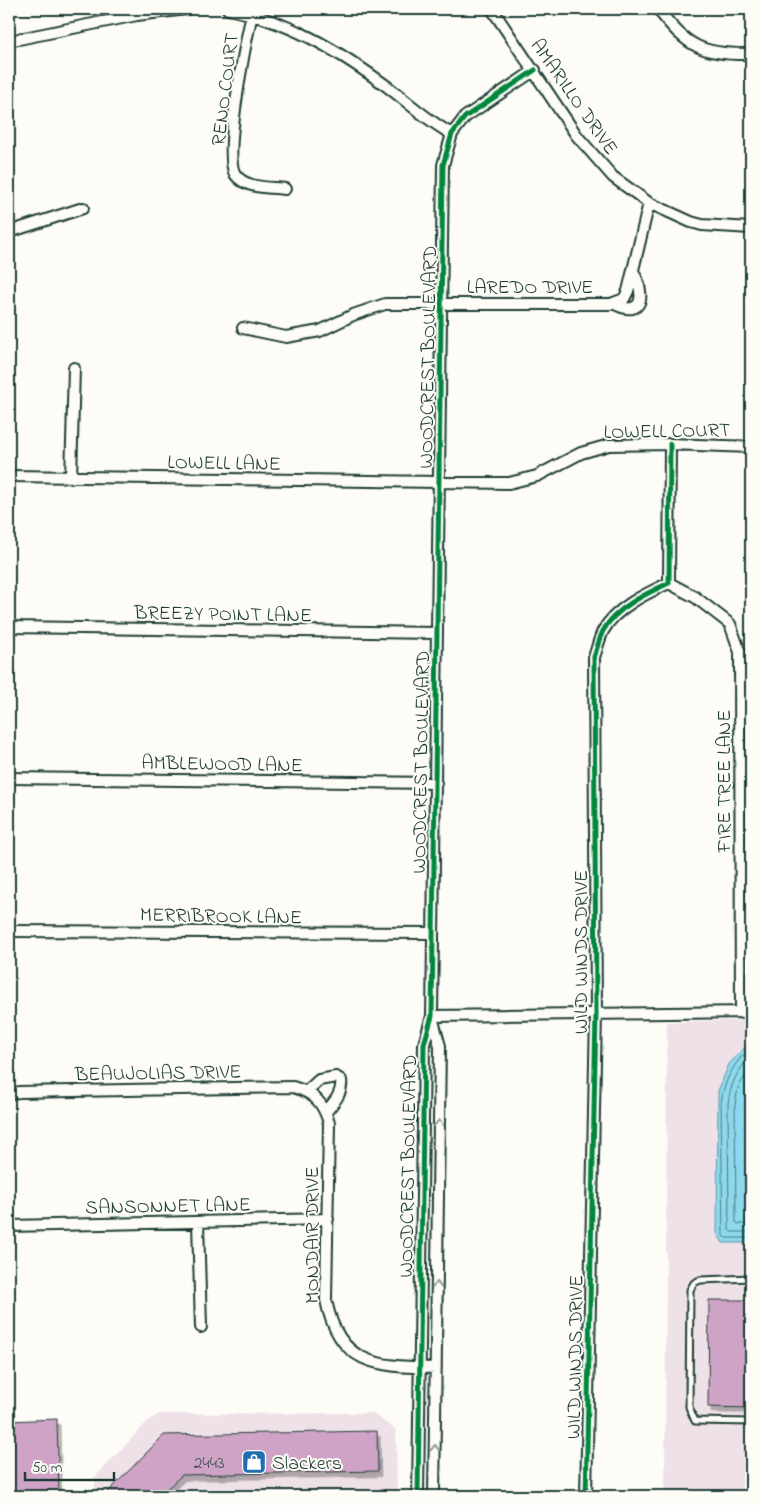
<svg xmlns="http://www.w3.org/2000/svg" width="760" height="1505" font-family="'Indie Flower',sans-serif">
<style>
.built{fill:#efe1e8}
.water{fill:#8dd8ed;stroke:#619aa3}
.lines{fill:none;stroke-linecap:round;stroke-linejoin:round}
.shore{stroke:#4b7b7e;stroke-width:1}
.building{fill:#cfa3c6;stroke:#1f3d34;filter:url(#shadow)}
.lane-casing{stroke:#1f3d34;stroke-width:9}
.street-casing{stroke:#1f3d34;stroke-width:14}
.lane{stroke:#fdfcf7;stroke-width:5}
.street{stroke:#fdfcf7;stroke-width:10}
.cycleway-casing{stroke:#fdfcf7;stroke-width:8}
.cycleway{stroke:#00873e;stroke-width:5}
.oneway{stroke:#8e9c96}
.labels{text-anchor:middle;stroke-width:4;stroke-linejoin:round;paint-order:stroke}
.number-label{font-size:18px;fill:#4b5658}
.street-label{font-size:20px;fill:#1f3d34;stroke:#fdfcf7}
.poi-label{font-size:20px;fill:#1f3d34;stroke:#fdfcf7;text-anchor:start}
</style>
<defs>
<filter id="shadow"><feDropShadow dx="3" dy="5.5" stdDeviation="0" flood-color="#0004"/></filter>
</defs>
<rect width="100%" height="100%" fill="#fdfcf7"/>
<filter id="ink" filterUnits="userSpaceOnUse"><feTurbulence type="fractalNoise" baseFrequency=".02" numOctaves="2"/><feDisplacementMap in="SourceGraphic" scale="10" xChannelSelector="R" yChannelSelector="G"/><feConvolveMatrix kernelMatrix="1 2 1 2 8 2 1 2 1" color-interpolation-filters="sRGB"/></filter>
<g filter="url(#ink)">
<path class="built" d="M751,1020V1496H665L667,1022Z
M372,1413L396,1430L397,1496H95V1477L148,1421L159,1414Z"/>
<path class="water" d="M751,1041V1243H723L717,1233L718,1091L729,1064Z"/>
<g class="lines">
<path class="shore" d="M751,1048C734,1061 724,1081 721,1103L723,1236L726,1238H751
M751,1056C738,1069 730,1085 728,1104L729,1230L731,1232H751
M751,1066L738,1088L735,1104L736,1222L738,1224H751"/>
</g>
<path class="building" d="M709,1300H751V1408L708,1407Z
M57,1419L59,1494L9,1495V1421Z
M377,1431L378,1471L182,1475L159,1496H104L164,1435Z"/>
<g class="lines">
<defs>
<path id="lane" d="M751,1278L700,1280L694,1283L690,1290L689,1407L695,1421L751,1422"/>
<path id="street" d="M228,9C288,21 332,47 381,82C405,99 426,120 452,134
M492,9L577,136L613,177L649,203L691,222L702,225L751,228
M658,9C686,47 703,55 751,54
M252,14C246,40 223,155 235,174C245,189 269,187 285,189
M9,41L137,15L187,9
M9,232L83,208
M613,303C645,320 645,293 633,271
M243,328L286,337L320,331L353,315L385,304H611L624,299L628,291L649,203
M9,476L509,483L537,476L581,453L609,445L670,444L751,447
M71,478L74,368
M669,583L695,597L730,624L740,652L741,1013
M9,627L437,633
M9,778L436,783
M9,931L433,933
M432,1016L751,1012
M432,1017L440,1046L434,1496
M307,1091L319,1080L336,1077L341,1080C343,1093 334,1102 326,1112
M9,1094L19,1092L293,1087C314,1093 323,1102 329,1123L326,1300C339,1367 378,1366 436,1368
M198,1222L201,1327
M9,1226L328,1219
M418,1496L424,1044L432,1016L443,165L452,134L465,117L535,70
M586,1496L596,1014L594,657C597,649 599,639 603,631C615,608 647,593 669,583L670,444"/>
</defs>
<use href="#lane" class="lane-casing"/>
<use href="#street" class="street-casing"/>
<use href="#lane" class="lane"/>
<use href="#street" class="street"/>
<defs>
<path id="cycleway" d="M418,1496L424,1044L432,1016L443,165L452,134L465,117L535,70
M586,1496L596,1014L594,657C597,649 599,639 603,631C615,608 647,593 669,583L670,444"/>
</defs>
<use href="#cycleway" class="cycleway-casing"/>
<use href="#cycleway" class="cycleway"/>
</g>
<defs><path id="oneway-chevron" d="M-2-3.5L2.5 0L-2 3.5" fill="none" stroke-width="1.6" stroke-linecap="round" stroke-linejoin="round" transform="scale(1.25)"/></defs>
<g class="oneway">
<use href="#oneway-chevron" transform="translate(439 1123) rotate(-89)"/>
<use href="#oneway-chevron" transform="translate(437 1285) rotate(-89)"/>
<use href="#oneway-chevron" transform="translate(435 1448) rotate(-89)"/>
</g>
</g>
<defs>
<symbol id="shop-square" viewBox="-11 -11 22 22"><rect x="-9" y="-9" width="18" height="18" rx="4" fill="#1f6fb2" stroke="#fdfcf7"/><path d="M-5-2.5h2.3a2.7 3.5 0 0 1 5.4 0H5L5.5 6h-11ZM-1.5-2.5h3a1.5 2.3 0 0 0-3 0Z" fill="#fff"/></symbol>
</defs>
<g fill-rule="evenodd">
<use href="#shop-square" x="240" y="1448" width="28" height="28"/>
</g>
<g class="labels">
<g class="number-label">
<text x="209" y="1468">2443</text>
</g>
<g class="street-label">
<text transform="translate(224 89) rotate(-83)" y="7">RENO COURT</text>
<text transform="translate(575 96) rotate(55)" y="7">AMARILLO DRIVE</text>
<text x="530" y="293">LAREDO DRIVE</text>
<text transform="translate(427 357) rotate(-89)" y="7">WOODCREST BOULEVARD</text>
<text transform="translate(667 430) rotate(-1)" y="7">LOWELL COURT</text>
<text transform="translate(224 462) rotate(1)" y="7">LOWELL LANE</text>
<text transform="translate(223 613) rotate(1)" y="7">BREEZY POINT LANE</text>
<text transform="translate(420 762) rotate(-89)" y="7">WOODCREST BOULEVARD</text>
<text transform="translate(222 763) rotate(1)" y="7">AMBLEWOOD LANE</text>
<text transform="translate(723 781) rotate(-90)" y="7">FIRE TREE LANE</text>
<text transform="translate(221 915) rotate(1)" y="7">MERRIBROOK LANE</text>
<text transform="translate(580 952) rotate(-90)" y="7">WILD WINDS DRIVE</text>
<text transform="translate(158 1072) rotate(-1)" y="7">BEAUJOLIAS DRIVE</text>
<text transform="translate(407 1166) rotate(-89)" y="7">WOODCREST BOULEVARD</text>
<text transform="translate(168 1205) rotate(-1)" y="7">SANSONNET LANE</text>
<text transform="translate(311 1235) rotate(-90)" y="7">MONDAIR DRIVE</text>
<text transform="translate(574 1357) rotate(-89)" y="7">WILD WINDS DRIVE</text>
</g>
<g class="poi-label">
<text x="272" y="1469">Slackers</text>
</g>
</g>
<rect width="760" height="1505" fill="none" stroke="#fdfcf7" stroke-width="30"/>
<rect x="15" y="15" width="730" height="1475" fill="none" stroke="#1f3d34" stroke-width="2" filter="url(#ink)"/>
<path d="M25 1472v8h89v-8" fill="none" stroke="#1f3d34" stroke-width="2.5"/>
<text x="32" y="1472" font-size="15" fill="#1f3d34" stroke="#fdfcf7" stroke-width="4" paint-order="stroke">50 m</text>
</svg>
